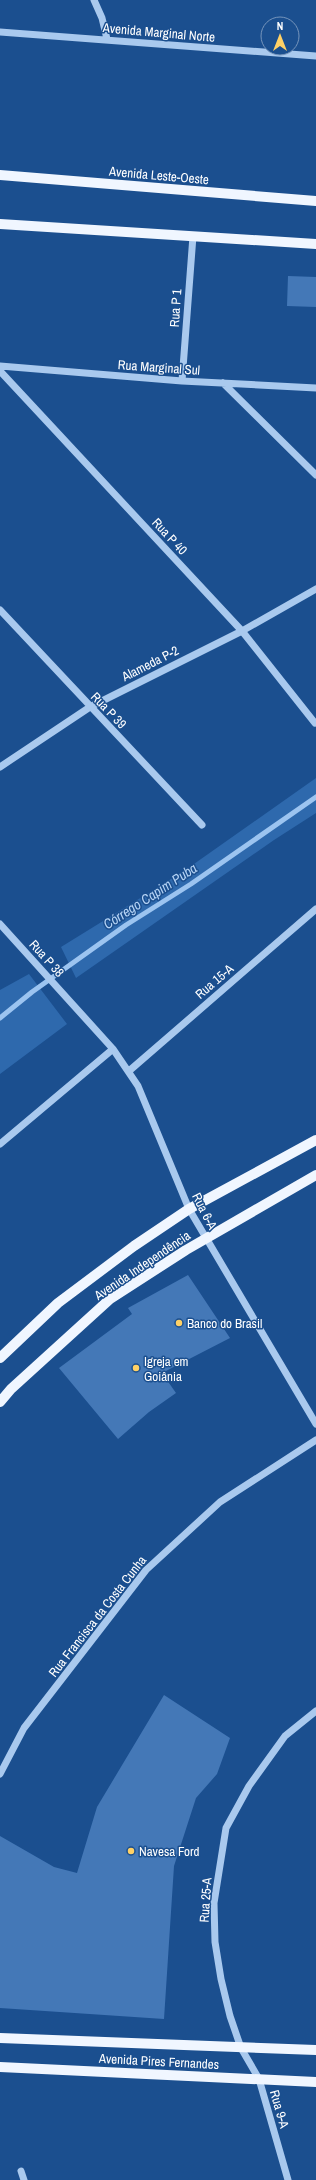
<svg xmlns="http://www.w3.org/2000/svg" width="316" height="2180" font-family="'Archivo Narrow',sans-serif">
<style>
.green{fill:#2e69ad}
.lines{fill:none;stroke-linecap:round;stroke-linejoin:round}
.stream{stroke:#9cc4f0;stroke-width:5}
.building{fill:#4478b7}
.minor{stroke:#a9c9ee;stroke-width:7}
.major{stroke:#f0f6ff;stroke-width:10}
.poi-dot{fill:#ffd166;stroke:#1b4f8f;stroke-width:1.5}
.labels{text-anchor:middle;stroke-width:3;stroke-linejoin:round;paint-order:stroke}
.street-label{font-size:13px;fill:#fff;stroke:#1b4f8f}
.poi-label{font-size:13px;fill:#fff;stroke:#1b4f8f;text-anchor:start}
.water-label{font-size:14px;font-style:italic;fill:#b5d3f5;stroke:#1b4f8f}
</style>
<rect width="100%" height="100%" fill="#1b4f8f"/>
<path class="green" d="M316,778V813L274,840L76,978L61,947L184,871Z
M29,974L67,1024L0,1074V990Z"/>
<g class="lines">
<path class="stream" d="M0,1018L32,992L126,925L191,884L316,797"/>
</g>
<path class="building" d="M288,276L316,277V307L287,306Z
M188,1275L230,1338L162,1373L176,1393L149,1412L118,1439L59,1368L132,1314L128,1308Z
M164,1695L230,1738L217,1774L196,1798L174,1866L164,2019L0,2008V1836L54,1867L77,1873L97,1807Z"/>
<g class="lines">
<path class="minor" d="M94,0L102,18L107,39
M0,32L316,56
M0,366L182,381L316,388
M0,371L242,631L315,723
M182,381L193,236
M223,383L316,475
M0,610L202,825
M0,767L90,707L242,631L316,589
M0,924L113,1049L138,1086L189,1209L316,1424
M129,1071L316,909
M0,1144L113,1049
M0,1774L24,1728L146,1570L220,1502L316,1440
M21,2171L24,2180
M288,2180L259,2079L241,2048L230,2016L221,1979L215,1942L214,1903L226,1828L249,1786L285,1736L316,1711"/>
<path class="major" d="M0,175L316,201
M0,224L316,244
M0,1358L58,1303L134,1246L189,1209L316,1140
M0,1402L11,1389L110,1299L186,1250L316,1175
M0,2038L316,2050
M0,2067L316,2082"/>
</g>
<g class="poi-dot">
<circle cx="179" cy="1323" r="4"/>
<circle cx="136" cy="1368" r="4"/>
<circle cx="131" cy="1851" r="4"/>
</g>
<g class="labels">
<g class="street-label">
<text transform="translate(159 32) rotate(5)" y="5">Avenida Marginal Norte</text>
<text transform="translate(159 175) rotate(5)" y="5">Avenida Leste-Oeste</text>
<text transform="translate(175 308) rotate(-86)" y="5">Rua P 1</text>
<text transform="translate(159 367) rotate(4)" y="5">Rua Marginal Sul</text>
<text transform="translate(170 536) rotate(47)" y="5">Rua P 40</text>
<text transform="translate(150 663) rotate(-27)" y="5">Alameda P-2</text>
<text transform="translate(109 710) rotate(46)" y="5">Rua P 39</text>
<text transform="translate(47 958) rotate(48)" y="5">Rua P 38</text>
<text transform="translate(214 981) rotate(-41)" y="5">Rua 15-A</text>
<text transform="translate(205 1211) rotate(63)" y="5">Rua 6-A</text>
<text transform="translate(142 1265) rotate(-34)" y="5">Avenida Independência</text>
<text transform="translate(97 1616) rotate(-52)" y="5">Rua Francisca da Costa Cunha</text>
<text transform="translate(205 1900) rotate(-86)" y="5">Rua 25-A</text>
<text transform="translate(159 2061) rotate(3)" y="5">Avenida Pires Fernandes</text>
<text transform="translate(280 2109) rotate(74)" y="5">Rua 9-A</text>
</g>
<g class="poi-label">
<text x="187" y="1328">Banco do Brasil</text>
<text x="144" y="1366">Igreja em<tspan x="144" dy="15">Goiânia</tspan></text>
<text x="139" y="1856">Navesa Ford</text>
</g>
<g class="water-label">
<text transform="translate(150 896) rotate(-33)" y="5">Córrego Capim Puba</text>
</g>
</g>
<g transform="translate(280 36)"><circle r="19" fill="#1b4f8f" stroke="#7695bc"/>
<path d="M0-3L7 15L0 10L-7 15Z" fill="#ffd166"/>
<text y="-6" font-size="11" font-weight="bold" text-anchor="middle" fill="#ffffff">N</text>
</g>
</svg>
